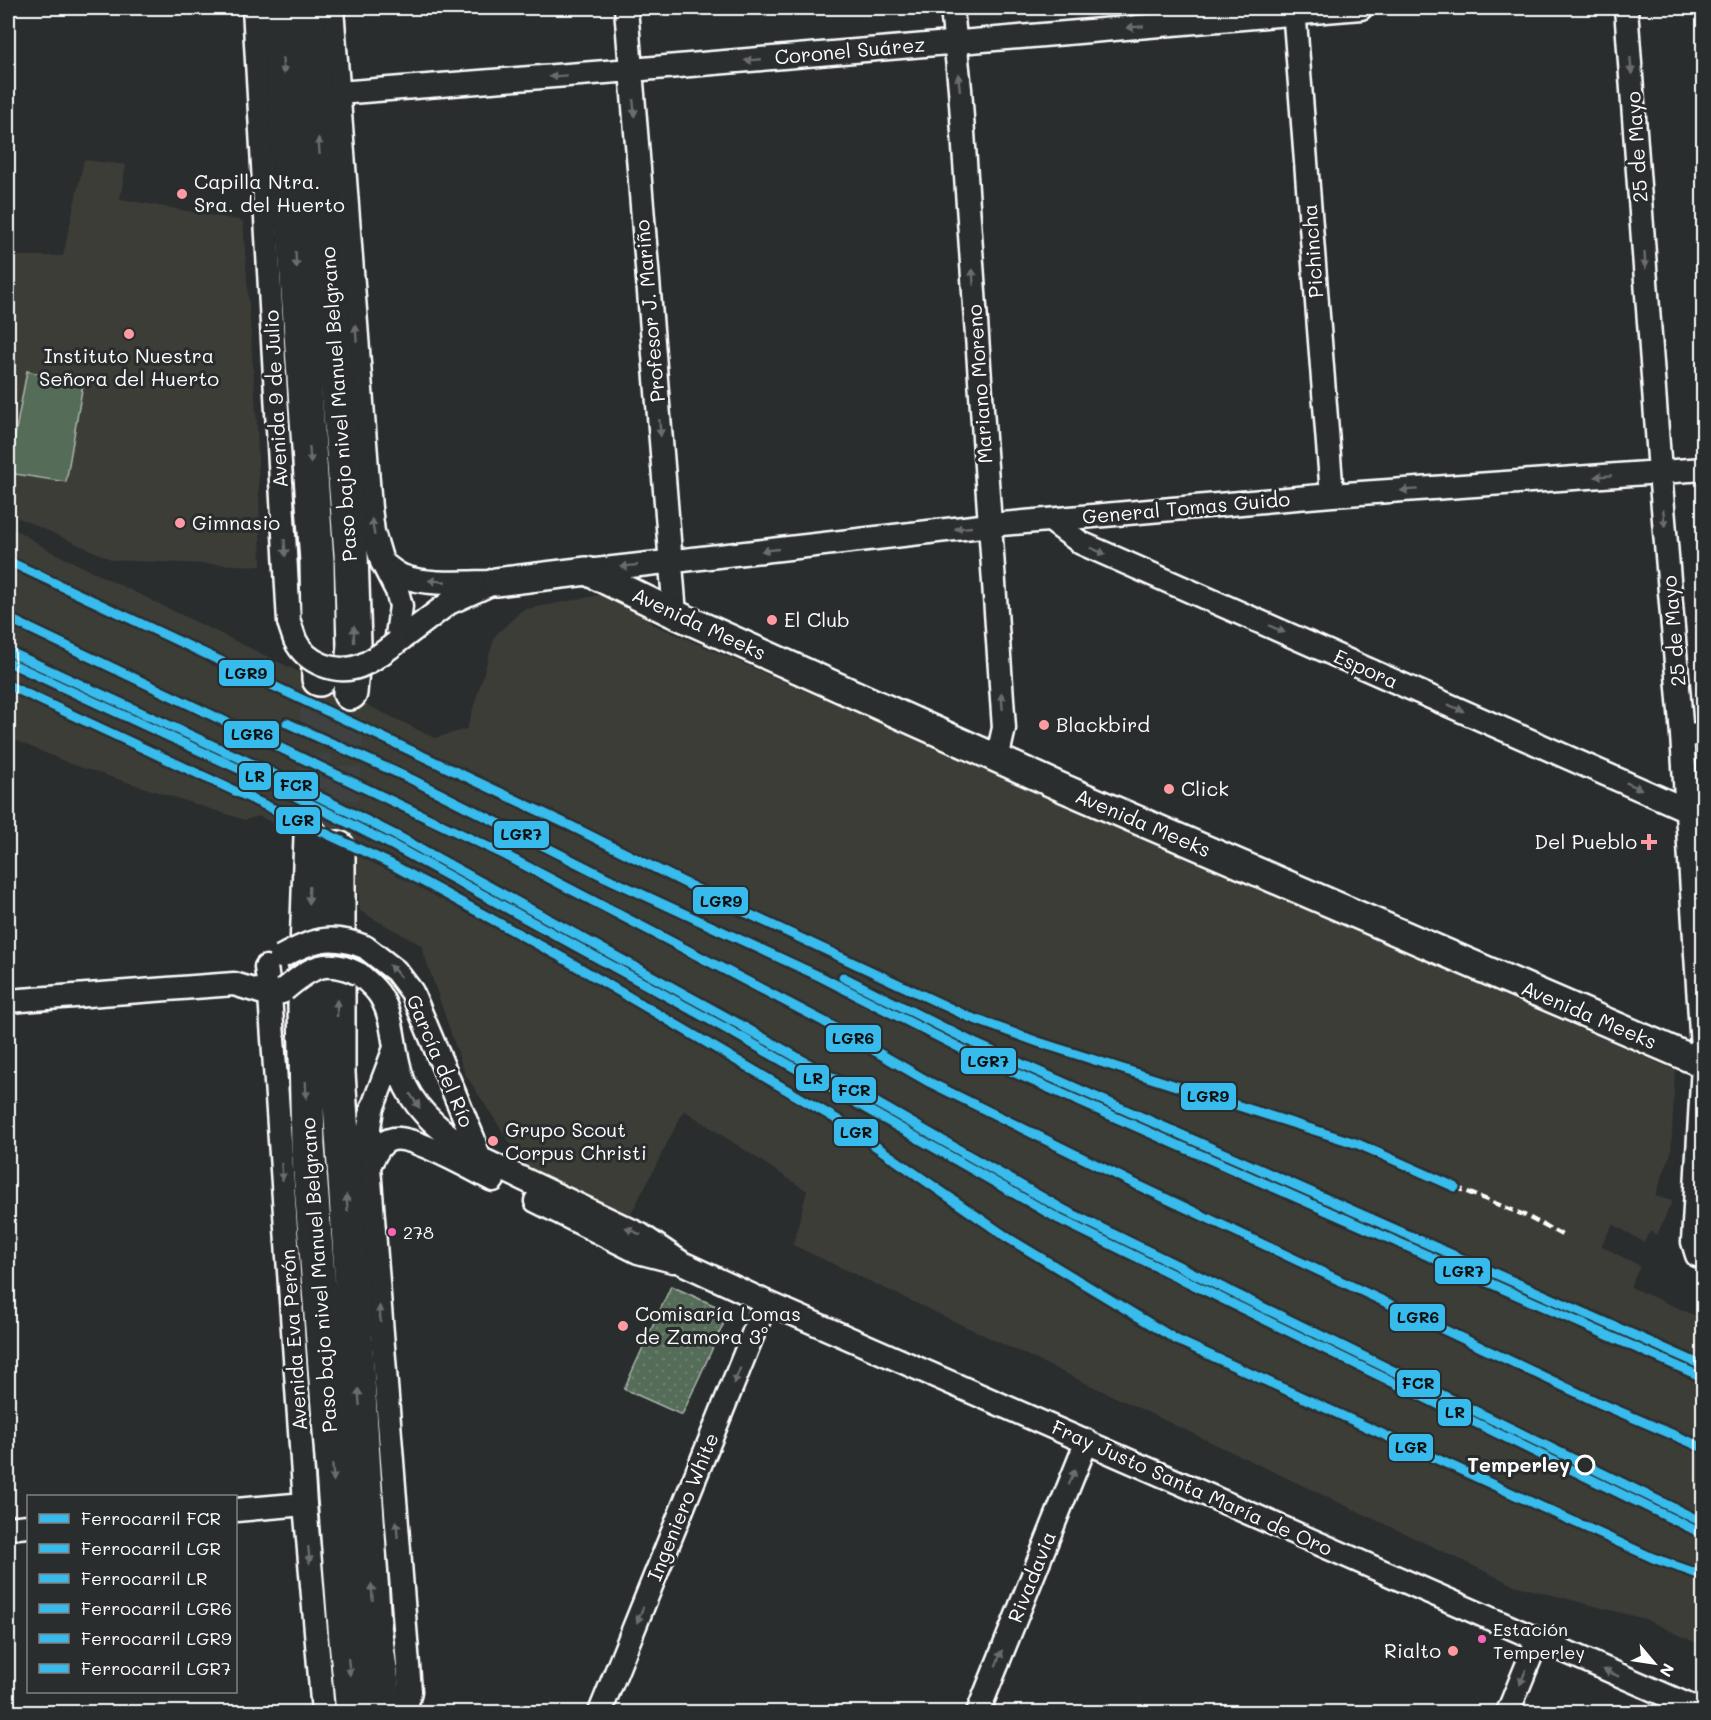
<svg xmlns="http://www.w3.org/2000/svg" width="1711" height="1720" font-family="Mali,sans-serif">
<style>
.built{fill:#3e3d39}
.grass{fill:#556c59;stroke:#aab6ac;stroke-width:1.5}
.park{fill:url(#park-dots);stroke:#aab6ac;stroke-width:1.5}
.lines{fill:none;stroke-linecap:round;stroke-linejoin:round}
.primary-tunnel{stroke:#3f4243;stroke-width:33;stroke-dasharray:33 16;stroke-linecap:butt}
.minor-casing{stroke:#fff;stroke-width:27}
.tertiary-casing{stroke:#fff;stroke-width:32}
.primary-casing{stroke:#fff;stroke-width:38}
.minor{stroke:#2a2d2e;stroke-width:22}
.tertiary{stroke:#2a2d2e;stroke-width:27}
.primary{stroke:#2a2d2e;stroke-width:33}
.rail{stroke:#fff;stroke-width:4.5;stroke-dasharray:9 4.5;stroke-linecap:butt}
.minor-bridge-casing{stroke:#fff;stroke-width:27;stroke-linecap:butt}
.minor-bridge{stroke:#2a2d2e;stroke-width:22}
.rail-1-casing{stroke:#2a2d2e;stroke-width:14}
.rail-2-casing{stroke:#2a2d2e;stroke-width:14}
.rail-3-casing{stroke:#2a2d2e;stroke-width:14}
.rail-4-casing{stroke:#2a2d2e;stroke-width:14}
.rail-5-casing{stroke:#2a2d2e;stroke-width:14}
.rail-6-casing{stroke:#2a2d2e;stroke-width:14}
.rail-1{stroke:#37bbed;stroke-width:9}
.rail-2{stroke:#37bbed;stroke-width:9}
.rail-3{stroke:#37bbed;stroke-width:9}
.rail-4{stroke:#37bbed;stroke-width:9}
.rail-5{stroke:#37bbed;stroke-width:9}
.rail-6{stroke:#37bbed;stroke-width:9}
.oneway{fill:#6a6c6d}
.poi-dot{fill:#ff9aa2;stroke:#2a2d2e;stroke-width:2}
.bus-dot{fill:#fa66b7;stroke:#2a2d2e;stroke-width:2}
.stop-dot{fill:#2a2d2e;stroke:#fff;stroke-width:3}
.labels{text-anchor:middle;stroke-width:6;stroke-linejoin:round;paint-order:stroke}
.bus-label{font-size:18px;fill:#fff;stroke:#2a2d2e;text-anchor:start}
.street-label{font-size:20px;fill:#fff;stroke:#2a2d2e}
.poi-label{font-size:20px;fill:#fff;stroke:#2a2d2e;text-anchor:start}
.stop-label{font-size:20px;font-weight:bold;fill:#fff;stroke:#2a2d2e;text-anchor:end}
.line-badge{stroke:#2a2d2e;stroke-width:2}
.pale-badge-label{font-size:16px;text-anchor:middle;font-weight:bold;fill:#111}
</style>
<defs>
<pattern id="park-dots" width="8" height="8" patternUnits="userSpaceOnUse" patternTransform="scale(1.5)"><rect width="8" height="8" fill="#556c59"/><path d="M2 2h.1M6 6h.1" fill="none" stroke="#6e8272" stroke-width="1.8" stroke-linecap="round"/></pattern>
</defs>
<rect width="100%" height="100%" fill="#2a2d2e"/>
<filter id="ink" filterUnits="userSpaceOnUse"><feTurbulence type="fractalNoise" baseFrequency=".0167" numOctaves="2"/><feDisplacementMap in="SourceGraphic" scale="12" xChannelSelector="R" yChannelSelector="G"/><feConvolveMatrix kernelMatrix="1 2 1 2 8 2 1 2 1" color-interpolation-filters="sRGB"/></filter>
<g filter="url(#ink)">
<path class="built" d="M84,160L126,165L120,199L243,221L257,426L261,566L113,560L8,513V256H63Z
M8,525L50,551L435,738L467,729L495,636L522,610L616,592L652,624L1675,1070L1671,1153L1655,1196L1672,1201L1657,1235L1650,1231L1644,1242L1613,1224L1601,1246L1640,1266L1630,1287L1703,1319V1646L1645,1619L1514,1585L793,1245L807,1191L684,1110L629,1218L524,1164L465,1074L421,945L360,911L356,865L259,816L245,820L71,764L8,737Z"/>
<path class="grass" d="M27,371L83,384L66,482L8,473Z"/>
<path class="park" d="M671,1286L729,1312L682,1415L624,1389Z"/>
<g class="lines">
<path class="primary-tunnel" d="M311,836L319,679
M338,848L350,693"/>
<defs>
<path id="minor" d="M254,8L289,622
M332,8L370,508L373,532L382,562L397,591L401,606L396,643
M626,8L675,614
M952,8L960,89L1004,728L997,759
M1294,8L1332,495
M1626,8L1660,472L1682,735L1703,1064L1693,1242L1697,1255L1704,1258
M338,93L631,70L1361,8
M1050,520L1081,543L1687,810
M382,562C388,567 395,573 402,576C427,586 468,582 496,582
M587,571L990,525L1332,495L1704,469
M396,643L449,603L489,585
M1682,735L1704,734
M365,947L396,971L412,992L473,1138L479,1158L641,1235L682,1263L766,1302L1704,1712
M266,967L270,995L305,1504L323,1712
M359,974C367,981 376,988 381,997C397,1024 392,1059 406,1087C421,1118 452,1138 479,1158V1161
M8,1001L234,984L270,995L282,992
M395,1048L372,1109L369,1127V1167L410,1691L405,1712
M369,1166C375,1155 380,1141 393,1139C413,1135 473,1170 493,1180
M536,1201L638,1252L673,1261
M236,1510L305,1504
M8,1528L28,1526
M600,1712L766,1302
M978,1712L1087,1441
M1508,1712L1537,1641"/>
<path id="tertiary" d="M496,582L587,571L675,614L1063,788L1704,1064"/>
<path id="primary" d="M278,8L317,561L319,679
M308,8L351,554L354,644L350,693
M311,836L305,1007L308,1146L346,1640L353,1712
M338,848V1073L374,1626L386,1712"/>
</defs>
<use href="#minor" class="minor-casing"/>
<use href="#tertiary" class="tertiary-casing"/>
<use href="#primary" class="primary-casing"/>
<use href="#minor" class="minor"/>
<use href="#tertiary" class="tertiary"/>
<use href="#primary" class="primary"/>
<path class="rail" d="M1455,1187L1524,1215L1564,1236"/>
<defs>
<path id="minor-bridge" d="M289,622C291,628 293,634 295,640C306,663 336,675 360,666C373,661 385,651 396,643
M281,957C312,940 330,933 365,947
M284,990C310,968 325,957 359,974"/>
</defs>
<use href="#minor-bridge" class="minor-bridge-casing"/>
<use href="#minor-bridge" class="minor-bridge"/>
<defs>
<path id="rail-1" d="M8,651L268,771L399,837L737,1023L1064,1210L1704,1523"/>
<path id="rail-2" d="M8,685L389,863L561,957L838,1120L1008,1238L1177,1340L1653,1558L1704,1576"/>
<path id="rail-3" d="M8,662L263,780L394,846L732,1032L1059,1219L1699,1532"/>
<path id="rail-4" d="M8,618L505,855L823,1021L929,1082L1131,1182L1597,1402L1704,1448
M843,977L974,1043L1704,1366"/>
<path id="rail-5" d="M8,561L571,826L721,901L969,1017L1038,1042L1358,1144L1455,1187"/>
<path id="rail-6" d="M287,723L411,779L605,877L821,977L970,1053L1700,1376"/>
</defs>
<use href="#rail-1" class="rail-1-casing"/>
<use href="#rail-2" class="rail-2-casing"/>
<use href="#rail-3" class="rail-3-casing"/>
<use href="#rail-4" class="rail-4-casing"/>
<use href="#rail-5" class="rail-5-casing"/>
<use href="#rail-6" class="rail-6-casing"/>
<use href="#rail-1" class="rail-1"/>
<use href="#rail-2" class="rail-2"/>
<use href="#rail-3" class="rail-3"/>
<use href="#rail-4" class="rail-4"/>
<use href="#rail-5" class="rail-5"/>
<use href="#rail-6" class="rail-6"/>
</g>
<defs><path id="oneway-solid" d="M-6-.8H1V-3.2L6.5 0L1 3.2V.8H-6Z" transform="scale(1.5)"/></defs>
<g class="oneway">
<use href="#oneway-solid" transform="translate(1135 27) rotate(175)"/>
<use href="#oneway-solid" transform="translate(753 60) rotate(175)"/>
<use href="#oneway-solid" transform="translate(283 66) rotate(86)"/>
<use href="#oneway-solid" transform="translate(1631 66) rotate(86)"/>
<use href="#oneway-solid" transform="translate(558 76) rotate(176)"/>
<use href="#oneway-solid" transform="translate(959 82) rotate(-96)"/>
<use href="#oneway-solid" transform="translate(634 108) rotate(85)"/>
<use href="#oneway-solid" transform="translate(319 146) rotate(-94)"/>
<use href="#oneway-solid" transform="translate(296 260) rotate(86)"/>
<use href="#oneway-solid" transform="translate(1645 260) rotate(86)"/>
<use href="#oneway-solid" transform="translate(973 277) rotate(-94)"/>
<use href="#oneway-solid" transform="translate(356 333) rotate(-94)"/>
<use href="#oneway-solid" transform="translate(660 428) rotate(85)"/>
<use href="#oneway-solid" transform="translate(310 455) rotate(86)"/>
<use href="#oneway-solid" transform="translate(1603 476) rotate(176)"/>
<use href="#oneway-solid" transform="translate(1409 490) rotate(176)"/>
<use href="#oneway-solid" transform="translate(1664 518) rotate(85)"/>
<use href="#oneway-solid" transform="translate(373 527) rotate(-100)"/>
<use href="#oneway-solid" transform="translate(963 528) rotate(174)"/>
<use href="#oneway-solid" transform="translate(285 548) rotate(87)"/>
<use href="#oneway-solid" transform="translate(770 550) rotate(174)"/>
<use href="#oneway-solid" transform="translate(1098 551) rotate(24)"/>
<use href="#oneway-solid" transform="translate(629 566) rotate(173)"/>
<use href="#oneway-solid" transform="translate(437 581) rotate(-175)"/>
<use href="#oneway-solid" transform="translate(1277 629) rotate(24)"/>
<use href="#oneway-solid" transform="translate(354 634) rotate(-90)"/>
<use href="#oneway-solid" transform="translate(1002 701) rotate(-94)"/>
<use href="#oneway-solid" transform="translate(1456 708) rotate(24)"/>
<use href="#oneway-solid" transform="translate(1634 786) rotate(24)"/>
<use href="#oneway-solid" transform="translate(309 895) rotate(92)"/>
<use href="#oneway-solid" transform="translate(395 971) rotate(-135)"/>
<use href="#oneway-solid" transform="translate(337 1008) rotate(-91)"/>
<use href="#oneway-solid" transform="translate(306 1090) rotate(88)"/>
<use href="#oneway-solid" transform="translate(415 1101) rotate(56)"/>
<use href="#oneway-solid" transform="translate(282 1172) rotate(86)"/>
<use href="#oneway-solid" transform="translate(347 1203) rotate(-94)"/>
<use href="#oneway-solid" transform="translate(633 1231) rotate(-154)"/>
<use href="#oneway-solid" transform="translate(380 1314) rotate(-94)"/>
<use href="#oneway-solid" transform="translate(737 1376) rotate(112)"/>
<use href="#oneway-solid" transform="translate(359 1397) rotate(-94)"/>
<use href="#oneway-solid" transform="translate(333 1473) rotate(86)"/>
<use href="#oneway-solid" transform="translate(1072 1477) rotate(-68)"/>
<use href="#oneway-solid" transform="translate(397 1529) rotate(-94)"/>
<use href="#oneway-solid" transform="translate(309 1555) rotate(85)"/>
<use href="#oneway-solid" transform="translate(372 1592) rotate(-94)"/>
<use href="#oneway-solid" transform="translate(640 1615) rotate(112)"/>
<use href="#oneway-solid" transform="translate(999 1658) rotate(-68)"/>
<use href="#oneway-solid" transform="translate(349 1667) rotate(84)"/>
<use href="#oneway-solid" transform="translate(1611 1673) rotate(-156)"/>
<use href="#oneway-solid" transform="translate(1523 1677) rotate(112)"/>
</g>
</g>
<g class="poi-dot">
<circle cx="182" cy="194" r="6"/>
<circle cx="129" cy="334" r="6"/>
<circle cx="180" cy="523" r="6"/>
<circle cx="772" cy="620" r="6"/>
<circle cx="1044" cy="725" r="6"/>
<circle cx="1169" cy="789" r="6"/>
<path d="M1646 833h6v6h6v6h-6v6h-6v-6h-6v-6h6z"/>
<circle cx="493" cy="1141" r="6"/>
<circle cx="623" cy="1326" r="6"/>
<circle cx="1453" cy="1651" r="6"/>
</g>
<g class="bus-dot">
<circle cx="392" cy="1232" r="5"/>
<circle cx="1482" cy="1639" r="5"/>
</g>
<circle class="stop-dot" cx="1585" cy="1465" r="9"/>
<g class="labels">
<g class="bus-label">
<text x="403" y="1239">278</text>
<text x="1493" y="1636">Estación<tspan x="1493" dy="23">Temperley</tspan></text>
</g>
<g class="street-label">
<text transform="translate(850 51) rotate(-5)" y="7">Coronel Suárez</text>
<text transform="translate(1637 147) rotate(-94)" y="7">25 de Mayo</text>
<text transform="translate(1313 251) rotate(-94)" y="7">Pichincha</text>
<text transform="translate(650 311) rotate(-95)" y="7">Profesor J. Mariño</text>
<text transform="translate(980 384) rotate(-94)" y="7">Mariano Moreno</text>
<text transform="translate(276 399) rotate(-93)" y="7">Avenida 9 de Julio</text>
<text transform="translate(339 404) rotate(-94)" y="7">Paso bajo nivel Manuel Belgrano</text>
<text transform="translate(1186 508) rotate(-5)" y="7">General Tomas Guido</text>
<text transform="translate(699 624) rotate(25)" y="7">Avenida Meeks</text>
<text transform="translate(1674 631) rotate(-95)" y="7">25 de Mayo</text>
<text transform="translate(1366 669) rotate(24)" y="7">Espora</text>
<text transform="translate(1143 823) rotate(23)" y="7">Avenida Meeks</text>
<text transform="translate(1589 1015) rotate(23)" y="7">Avenida Meeks</text>
<text transform="translate(440 1061) rotate(67)" y="7">García del Río</text>
<text transform="translate(319 1275) rotate(-94)" y="7">Paso bajo nivel Manuel Belgrano</text>
<text transform="translate(294 1340) rotate(-94)" y="7">Avenida Eva Perón</text>
<text transform="translate(1192 1488) rotate(24)" y="7">Fray Justo Santa María de Oro</text>
<text transform="translate(683 1507) rotate(-68)" y="7">Ingeniero White</text>
<text transform="translate(1032 1577) rotate(-68)" y="7">Rivadavia</text>
</g>
<g class="poi-label">
<text x="194" y="189">Capilla Ntra.<tspan x="194" dy="23">Sra. del Huerto</tspan></text>
<text x="129" y="363" text-anchor="middle">Instituto Nuestra<tspan x="129" dy="23">Señora del Huerto</tspan></text>
<text x="192" y="530">Gimnasio</text>
<text x="784" y="627">El Club</text>
<text x="1056" y="732">Blackbird</text>
<text x="1181" y="796">Click</text>
<text x="1637" y="849" text-anchor="end">Del Pueblo</text>
<text x="505" y="1137">Grupo Scout<tspan x="505" dy="23">Corpus Christi</tspan></text>
<text x="635" y="1321">Comisaría Lomas<tspan x="635" dy="23">de Zamora 3°</tspan></text>
<text x="1441" y="1658" text-anchor="end">Rialto</text>
</g>
<g class="stop-label">
<text x="1570" y="1472">Temperley</text>
</g>
</g>
<g class="line-badge">
<rect x="218" y="659" width="57" height="28" rx="6" fill="#37bbed"/>
<rect x="223" y="720" width="57" height="29" rx="6" fill="#37bbed"/>
<rect x="238" y="762" width="34" height="29" rx="6" fill="#37bbed"/>
<rect x="273" y="771" width="46" height="29" rx="6" fill="#37bbed"/>
<rect x="275" y="806" width="46" height="29" rx="6" fill="#37bbed"/>
<rect x="493" y="820" width="57" height="29" rx="6" fill="#37bbed"/>
<rect x="692" y="886" width="57" height="29" rx="6" fill="#37bbed"/>
<rect x="825" y="1024" width="57" height="29" rx="6" fill="#37bbed"/>
<rect x="960" y="1047" width="57" height="28" rx="6" fill="#37bbed"/>
<rect x="795" y="1064" width="35" height="28" rx="6" fill="#37bbed"/>
<rect x="831" y="1076" width="46" height="28" rx="6" fill="#37bbed"/>
<rect x="1180" y="1082" width="57" height="29" rx="6" fill="#37bbed"/>
<rect x="833" y="1118" width="46" height="29" rx="6" fill="#37bbed"/>
<rect x="1434" y="1257" width="57" height="28" rx="6" fill="#37bbed"/>
<rect x="1389" y="1303" width="57" height="29" rx="6" fill="#37bbed"/>
<rect x="1396" y="1369" width="45" height="29" rx="6" fill="#37bbed"/>
<rect x="1437" y="1398" width="35" height="29" rx="6" fill="#37bbed"/>
<rect x="1388" y="1433" width="46" height="29" rx="6" fill="#37bbed"/>
</g>
<g class="pale-badge-label">
<text x="246" y="679">LGR9</text>
<text x="252" y="740">LGR6</text>
<text x="255" y="782">LR</text>
<text x="296" y="791">FCR</text>
<text x="298" y="826">LGR</text>
<text x="521" y="840">LGR7</text>
<text x="721" y="907">LGR9</text>
<text x="853" y="1044">LGR6</text>
<text x="988" y="1067">LGR7</text>
<text x="813" y="1084">LR</text>
<text x="854" y="1096">FCR</text>
<text x="1208" y="1102">LGR9</text>
<text x="856" y="1138">LGR</text>
<text x="1463" y="1277">LGR7</text>
<text x="1418" y="1323">LGR6</text>
<text x="1418" y="1389">FCR</text>
<text x="1455" y="1418">LR</text>
<text x="1411" y="1453">LGR</text>
</g>
<rect width="1711" height="1720" fill="none" stroke="#2a2d2e" stroke-width="30"/>
<rect x="15" y="15" width="1681" height="1690" fill="none" stroke="#fff" stroke-width="2" filter="url(#ink)"/>
<rect x="27" y="1495" width="210" height="198" fill="#2a2d2e" stroke="#7f8182" stroke-width="1.5"/>
<rect x="39" y="1514" width="30" height="9" fill="#37bbed" stroke="#7f8182" stroke-width="1.5"/>
<text x="81" y="1525" font-size="18" fill="#ffffff">Ferrocarril FCR</text>
<rect x="39" y="1544" width="30" height="9" fill="#37bbed" stroke="#7f8182" stroke-width="1.5"/>
<text x="81" y="1555" font-size="18" fill="#ffffff">Ferrocarril LGR</text>
<rect x="39" y="1574" width="30" height="9" fill="#37bbed" stroke="#7f8182" stroke-width="1.5"/>
<text x="81" y="1585" font-size="18" fill="#ffffff">Ferrocarril LR</text>
<rect x="39" y="1604" width="30" height="9" fill="#37bbed" stroke="#7f8182" stroke-width="1.5"/>
<text x="81" y="1615" font-size="18" fill="#ffffff">Ferrocarril LGR6</text>
<rect x="39" y="1634" width="30" height="9" fill="#37bbed" stroke="#7f8182" stroke-width="1.5"/>
<text x="81" y="1645" font-size="18" fill="#ffffff">Ferrocarril LGR9</text>
<rect x="39" y="1664" width="30" height="9" fill="#37bbed" stroke="#7f8182" stroke-width="1.5"/>
<text x="81" y="1675" font-size="18" fill="#ffffff">Ferrocarril LGR7</text>
<g transform="translate(1654 1663) rotate(119)" stroke="#2a2d2e" stroke-width="4.5" paint-order="stroke">
<path d="M0-4.5L10 22L0 15L-10 22Z" fill="#ffffff"/>
<text y="-9" font-size="16" font-weight="bold" text-anchor="middle" fill="#ffffff">N</text>
</g>
</svg>
